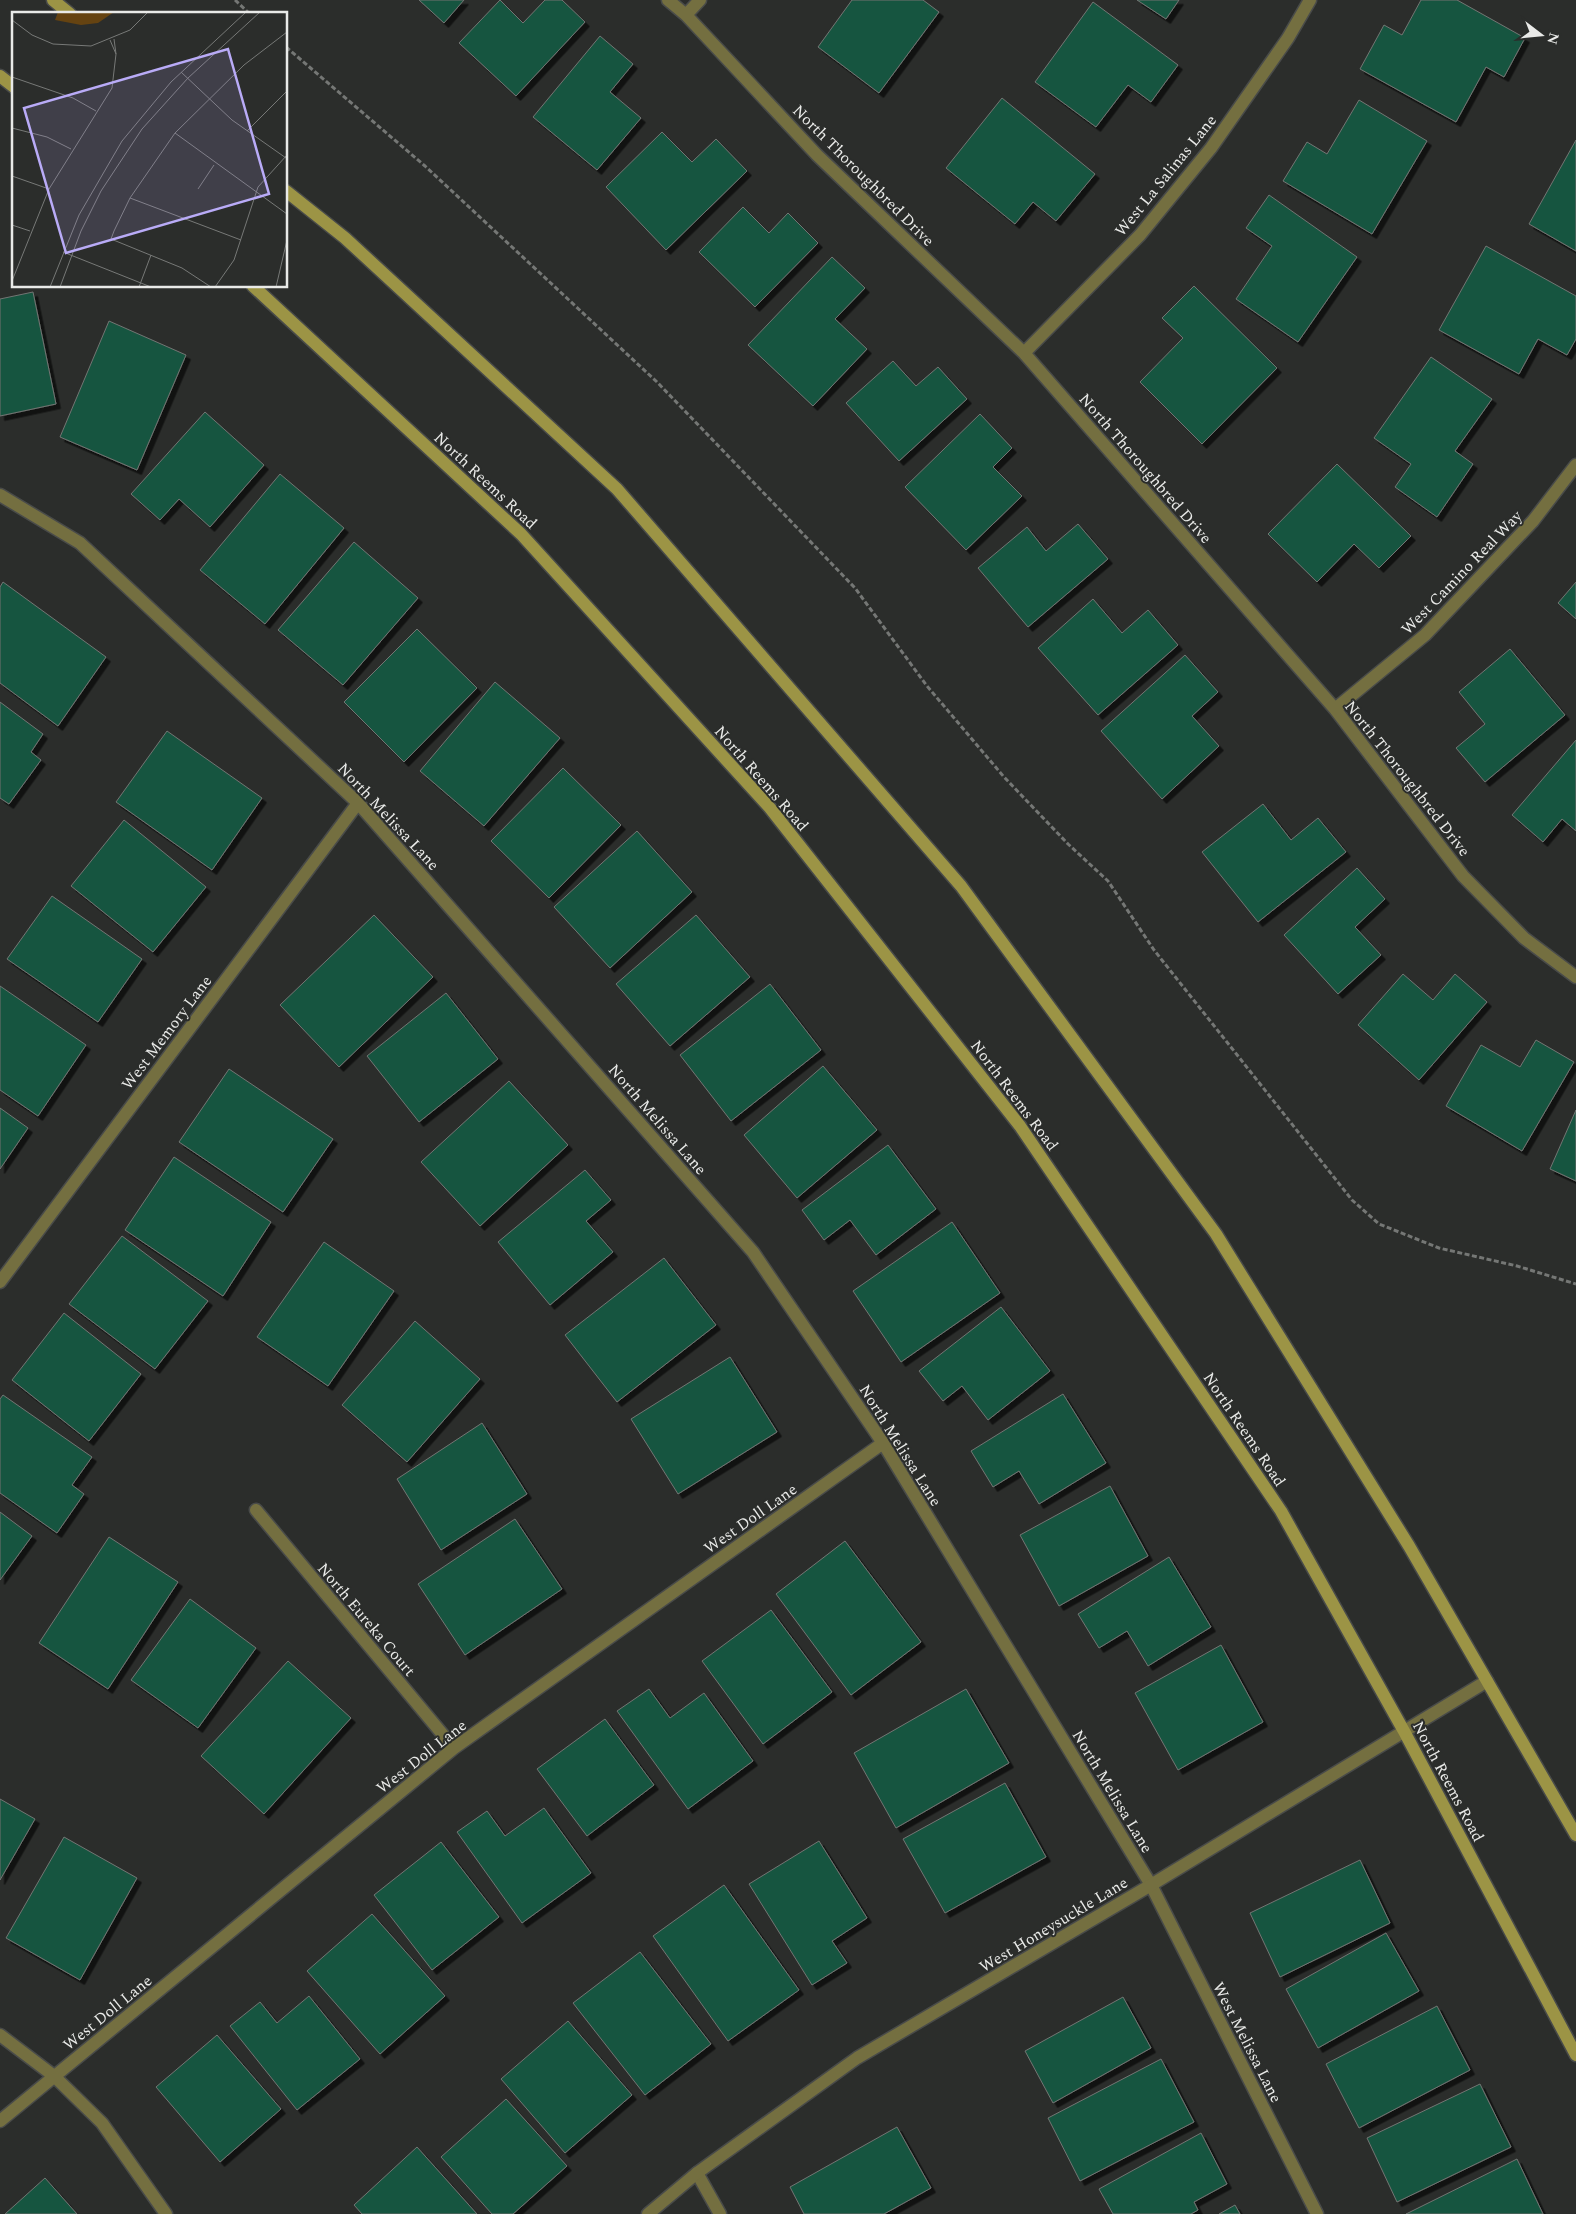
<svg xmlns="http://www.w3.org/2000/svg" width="1576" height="2214" font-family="Spectral,serif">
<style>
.building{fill:#195540;stroke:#727573;filter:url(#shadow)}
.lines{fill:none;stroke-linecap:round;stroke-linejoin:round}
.minor-casing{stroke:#494b49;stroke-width:15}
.tertiary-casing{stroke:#494b49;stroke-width:15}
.secondary-casing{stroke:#494b49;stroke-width:15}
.path{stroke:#757775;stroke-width:3;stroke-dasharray:5 2.5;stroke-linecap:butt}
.minor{stroke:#746f40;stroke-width:12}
.tertiary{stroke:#746f40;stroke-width:12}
.secondary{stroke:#9c9445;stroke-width:12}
.labels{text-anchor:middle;stroke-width:4;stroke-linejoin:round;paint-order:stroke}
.street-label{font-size:16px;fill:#e9eae8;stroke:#2b2d2b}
.inset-road{fill:none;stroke:#777977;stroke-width:1}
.view{fill:#b9abf7;fill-opacity:0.15;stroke:#b9abf7;stroke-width:2.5}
.inset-edge{fill:none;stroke:#e9eae8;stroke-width:2.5}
</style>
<defs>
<filter id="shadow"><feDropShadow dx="4.5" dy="4.5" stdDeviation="0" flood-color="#0009"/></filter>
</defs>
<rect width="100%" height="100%" fill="#2b2d2b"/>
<path class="building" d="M419,0H464L444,23Z
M500,0L523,23L545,0H562L585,22L516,96L459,43Z
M852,0H923L939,12L879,93L818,47Z
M1137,0H1179L1166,19Z
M1421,0H1457L1525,38L1504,77L1486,67L1456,122L1360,69L1384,25L1402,35Z
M1093,2L1178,65L1151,102L1128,85L1096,127L1035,82Z
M600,36L633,64L610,92L641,118L597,170L533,117Z
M1002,98L1095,174L1056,221L1033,202L1015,224L946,168Z
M1359,100L1427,141L1372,234L1283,181L1307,142L1327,154Z
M662,132L692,162L716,139L747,171L666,250L606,187Z
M1576,140V251L1529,224Z
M1269,195L1357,257L1298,342L1236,299L1272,246L1246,228Z
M743,207L769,233L788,213L818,243L755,307L699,252Z
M1486,246L1576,296V339L1567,355L1538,339L1519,374L1439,330Z
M832,257L865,288L835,319L867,349L813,406L748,345Z
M1194,286L1277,368L1202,444L1140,382L1183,338L1162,318Z
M33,292L56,404L0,416V299Z
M109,321L186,355L137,470L60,437Z
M1431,357L1492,399L1455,451L1473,464L1437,517L1395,487L1411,464L1374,438Z
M893,361L916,386L938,367L967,399L899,461L846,403Z
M205,412L264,465L210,527L179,499L160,520L131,494Z
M980,414L1012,448L993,467L1022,496L966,550L905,487Z
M1337,464L1411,536L1379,568L1354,544L1317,582L1268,534Z
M280,474L344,528L265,624L200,570Z
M1078,524L1108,559L1028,627L978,568L1027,527L1046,551Z
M354,542L418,598L343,685L278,630Z
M3,582L106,657L58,726L0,683V587Z
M1576,582V619L1558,603Z
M1093,599L1122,633L1148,610L1178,645L1098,715L1038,648Z
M417,629L477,688L404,762L344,702Z
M1510,649L1565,715L1485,782L1456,748L1485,724L1459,692Z
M1185,655L1218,692L1192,716L1219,746L1162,799L1101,731Z
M495,682L560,738L484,826L420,771Z
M0,702L43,734L31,752L41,760L9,804L0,798Z
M167,731L262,798L212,870L116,802Z
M1576,740V831L1562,819L1543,842L1512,815Z
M563,768L621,825L549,898L491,841Z
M1263,804L1291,840L1318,818L1346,852L1258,922L1202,852Z
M124,820L206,887L153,952L71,886Z
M637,831L692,892L610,968L554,907Z
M1357,868L1385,899L1355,927L1381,955L1338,994L1284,935Z
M52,896L142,959L98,1022L7,959Z
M374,915L433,977L339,1067L280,1005Z
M696,915L750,977L670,1046L616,984Z
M1403,974L1433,1000L1455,974L1487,1002L1419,1080L1358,1025Z
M770,984L821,1050L731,1121L680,1055Z
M0,986L86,1045L38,1116L0,1090Z
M446,993L498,1059L419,1122L367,1056Z
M1536,1040L1574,1062L1522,1151L1446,1106L1481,1045L1520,1067Z
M823,1066L877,1130L797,1198L744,1135Z
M229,1069L333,1139L283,1212L179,1142Z
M509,1081L568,1145L480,1226L421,1162Z
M0,1108L28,1128L0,1169Z
M1576,1110V1181L1550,1169Z
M888,1145L936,1209L876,1255L850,1220L824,1240L802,1210Z
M174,1157L271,1222L223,1296L125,1230Z
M585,1170L611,1200L586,1221L613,1252L550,1305L498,1242Z
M952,1222L1000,1293L901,1362L853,1291Z
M122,1236L208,1301L155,1369L69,1304Z
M324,1242L394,1291L328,1386L257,1337Z
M664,1258L716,1325L617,1402L565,1335Z
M1001,1307L1050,1371L988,1420L962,1386L943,1401L919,1371Z
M64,1313L141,1374L89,1441L12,1380Z
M415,1321L480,1379L407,1462L342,1405Z
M730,1357L777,1432L678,1494L631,1419Z
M1063,1394L1106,1463L1039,1504L1019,1471L993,1487L971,1451Z
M3,1395L92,1457L72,1485L84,1494L57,1533L0,1493V1399Z
M482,1423L527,1494L441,1550L397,1479Z
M1110,1486L1148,1556L1059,1606L1020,1535Z
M0,1512L32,1536L0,1580Z
M515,1519L562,1589L465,1655L418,1584Z
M109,1537L178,1582L108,1689L39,1643Z
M845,1541L921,1642L851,1695L776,1594Z
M1169,1557L1211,1627L1148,1666L1127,1631L1099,1648L1078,1614Z
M190,1599L256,1648L198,1728L131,1680Z
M771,1610L832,1692L763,1744L702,1661Z
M1221,1645L1263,1722L1178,1770L1135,1693Z
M288,1661L351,1718L264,1814L201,1756Z
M649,1689L670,1718L704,1693L753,1761L688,1809L617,1711Z
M966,1689L1009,1763L896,1828L854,1753Z
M605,1719L654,1785L587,1836L537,1769Z
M1005,1783L1046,1857L945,1913L903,1839Z
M0,1799L35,1819L0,1880Z
M544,1808L591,1873L522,1923L457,1832L487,1811L505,1836Z
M64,1837L137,1878L80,1980L6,1938Z
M819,1841L867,1918L832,1941L847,1963L812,1985L749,1884Z
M441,1842L499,1917L432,1970L374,1895Z
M1360,1860L1390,1923L1280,1977L1250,1913Z
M724,1885L799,1990L728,2041L653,1936Z
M372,1914L445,1996L380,2054L307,1971Z
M1386,1933L1419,1991L1318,2048L1286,1989Z
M640,1952L711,2044L645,2095L573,2003Z
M309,1996L360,2059L297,2110L230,2026L260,2002L277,2023Z
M1123,1997L1151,2048L1053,2103L1025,2051Z
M1437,2006L1470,2070L1359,2128L1326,2064Z
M568,2021L632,2095L565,2153L501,2079Z
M217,2035L281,2109L220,2162L156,2087Z
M1161,2059L1194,2122L1080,2181L1048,2118Z
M1480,2084L1511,2147L1397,2202L1367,2138Z
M506,2099L567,2166L513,2214H492L441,2157Z
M897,2127L931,2188L884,2214H804L790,2187Z
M1201,2133L1227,2184L1194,2202L1198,2210L1191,2214H1113L1099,2189Z
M417,2147L477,2214H362L354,2205Z
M1517,2159L1543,2214H1406Z
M45,2178L77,2214H5Z
M1235,2205L1240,2214H1219Z"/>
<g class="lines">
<defs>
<path id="minor" d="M668,0L686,15L817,155L1024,353L1335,709L1463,876L1524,938L1576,977
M686,15L700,0
M1024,353L1140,235L1211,148L1288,38L1310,0
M0,495L80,543L358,803L753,1252L883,1443L1151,1885L1317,2214
M1335,709L1425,635L1533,521L1576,465
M0,1282L358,803
M256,1510L454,1748
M0,2035L54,2076L102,2123L166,2214
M0,2121L454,1748L883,1443
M697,2173L720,2214"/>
<path id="tertiary" d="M648,2214L697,2173L857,2058L1151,1885L1487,1681"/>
<path id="secondary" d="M53,0L70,14
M0,76L14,87
M286,191L345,238L617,489L961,886L1216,1234L1409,1546L1576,1835
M253,286L521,534L770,808L1020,1126L1281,1511L1405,1733L1576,2055"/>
</defs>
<use href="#minor" class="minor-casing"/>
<use href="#tertiary" class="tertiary-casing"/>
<use href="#secondary" class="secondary-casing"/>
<path class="path" d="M235,0L250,14
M286,47L425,166L657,382L855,588L927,686L1004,777L1068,844L1108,881L1154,950L1352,1200L1379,1224L1439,1248L1517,1266L1576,1284"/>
<use href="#minor" class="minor"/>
<use href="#tertiary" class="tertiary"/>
<use href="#secondary" class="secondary"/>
</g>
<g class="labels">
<g class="street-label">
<text transform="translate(864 175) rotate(45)" y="6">North Thoroughbred Drive</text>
<text transform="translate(1165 175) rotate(-51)" y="6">West La Salinas Lane</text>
<text transform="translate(1146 468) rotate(49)" y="6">North Thoroughbred Drive</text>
<text transform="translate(486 480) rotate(43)" y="6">North Reems Road</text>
<text transform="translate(1461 572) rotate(-46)" y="6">West Camino Real Way</text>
<text transform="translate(762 778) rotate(49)" y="6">North Reems Road</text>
<text transform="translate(1408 778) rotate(52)" y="6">North Thoroughbred Drive</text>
<text transform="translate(389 816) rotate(47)" y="6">North Melissa Lane</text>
<text transform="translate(166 1032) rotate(-53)" y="6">West Memory Lane</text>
<text transform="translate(1015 1095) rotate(53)" y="6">North Reems Road</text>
<text transform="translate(658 1119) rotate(49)" y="6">North Melissa Lane</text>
<text transform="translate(1245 1429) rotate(56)" y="6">North Reems Road</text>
<text transform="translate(901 1445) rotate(58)" y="6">North Melissa Lane</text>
<text transform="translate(750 1518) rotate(-35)" y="6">West Doll Lane</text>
<text transform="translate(367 1619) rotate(50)" y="6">North Eureka Court</text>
<text transform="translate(421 1756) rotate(-38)" y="6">West Doll Lane</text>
<text transform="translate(1449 1781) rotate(62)" y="6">North Reems Road</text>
<text transform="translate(1113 1791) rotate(59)" y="6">North Melissa Lane</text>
<text transform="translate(1053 1924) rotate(-31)" y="6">West Honeysuckle Lane</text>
<text transform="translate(107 2012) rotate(-39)" y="6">West Doll Lane</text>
<text transform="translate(1248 2042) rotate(63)" y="6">West Melissa Lane</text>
</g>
</g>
<g transform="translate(12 12)">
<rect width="275" height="275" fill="#2b2d2b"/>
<path d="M46,0H102L86,11L69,13L43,8Z" fill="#654311"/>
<path class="inset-road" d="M0,8L20,23L41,32L79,34L118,18L136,0M98,28L104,42L102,27M169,60L220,108L274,146M0,65L61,86L84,99M0,116L35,125L59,137M235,119L275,79M163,121L275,202M0,164L37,177M186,177L202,153M118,186L229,228M0,213L18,219M51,240L139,275M0,269L37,177L100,76L104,42M38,275L67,203L110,129L159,70L234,0M48,275L69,219L89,179L130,117L176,66L248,0M127,275L139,243M199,275L170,256L99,227L102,219L118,186L163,121L232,53L275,20M203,275L222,248L246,175L275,143M264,275L275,228"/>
<path class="view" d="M216,37L257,182L54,241L12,96Z"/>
<rect width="275" height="275" class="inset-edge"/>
</g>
<g transform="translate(1541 35) rotate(106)" stroke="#2b2d2b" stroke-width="4" paint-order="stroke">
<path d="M0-4L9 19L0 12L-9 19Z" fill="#e9eae8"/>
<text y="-8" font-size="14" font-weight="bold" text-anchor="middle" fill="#e9eae8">N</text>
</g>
</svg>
